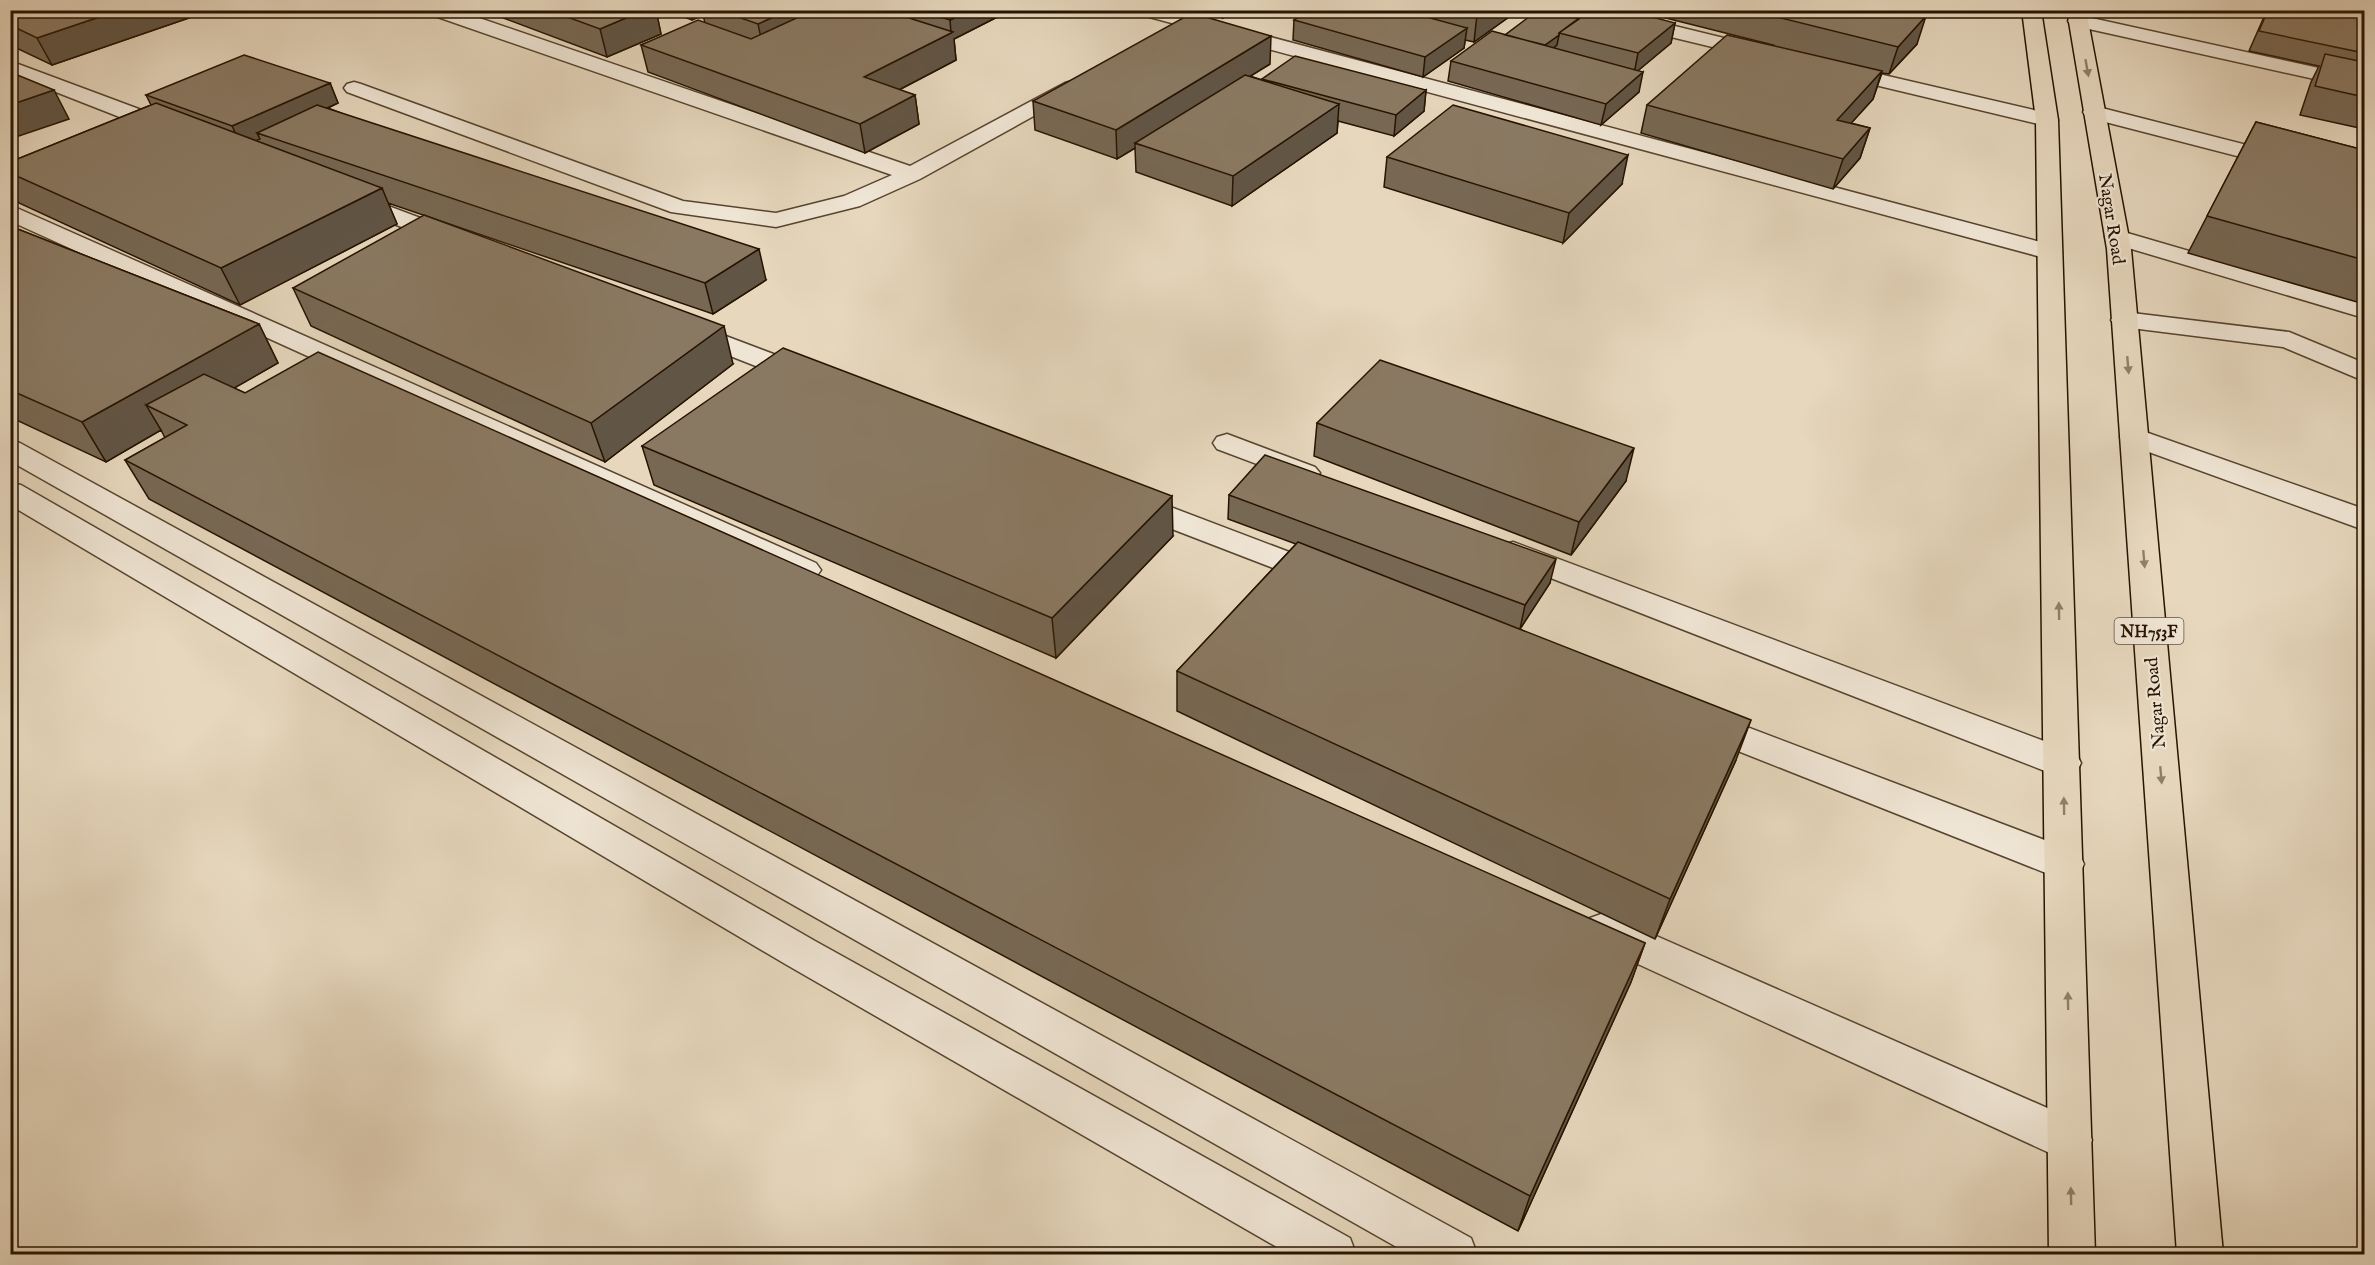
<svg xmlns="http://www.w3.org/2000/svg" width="2375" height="1265" font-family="'IM FELL English',serif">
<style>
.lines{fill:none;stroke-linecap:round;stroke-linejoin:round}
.service-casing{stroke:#57442f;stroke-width:3}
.minor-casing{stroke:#57442f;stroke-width:3}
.trunk-casing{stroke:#271300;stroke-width:3}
.service{fill:#efe5d4;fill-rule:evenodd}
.minor{fill:#efe5d4;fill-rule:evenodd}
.trunk{fill:#e6d7bd;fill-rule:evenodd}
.wall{fill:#776854;stroke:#271300;stroke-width:1.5}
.shaded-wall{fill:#615545;stroke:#271300;stroke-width:1.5}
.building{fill:#8a7962;stroke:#271300;stroke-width:1.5}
.oneway{fill:#907f68}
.labels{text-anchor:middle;stroke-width:4.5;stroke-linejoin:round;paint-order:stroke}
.shield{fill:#efe5d4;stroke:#635240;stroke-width:1.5}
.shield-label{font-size:16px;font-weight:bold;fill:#271300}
.street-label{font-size:18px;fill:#271300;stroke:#efe5d4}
</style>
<rect width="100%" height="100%" fill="#e6d7bd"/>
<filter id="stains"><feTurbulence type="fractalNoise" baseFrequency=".00333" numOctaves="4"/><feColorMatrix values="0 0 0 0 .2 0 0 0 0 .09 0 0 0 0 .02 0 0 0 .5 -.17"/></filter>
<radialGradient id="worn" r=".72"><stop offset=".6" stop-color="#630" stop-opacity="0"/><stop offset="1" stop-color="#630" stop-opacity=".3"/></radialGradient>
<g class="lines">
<defs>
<path id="service" d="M2078,15L2364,78V90L2071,25L2068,21L2071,17Z
M10,61L179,124L182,129L179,134L171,136L163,134L10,74Z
M351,192L463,234L466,239L463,244L454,246L445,244L343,204L339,199L343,194Z
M10,205L816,563L821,570L816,577L805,581L794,577L10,221Z
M2117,230L2364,302V318L2108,242L2105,237L2108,232Z
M686,321L816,370L820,376L816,382L806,384L796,382L677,335L673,329L677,323Z
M2134,428L2364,509V530L2124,443L2120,437L2124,431Z
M1227,434L1315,467L1320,473L1315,479L1305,482L1217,449L1213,443L1217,437Z
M10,440L20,443L1471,1238L1477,1254H1409L10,461Z
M10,483L21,485L815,941L1350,1238L1356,1254H1289L787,965L10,505Z
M1131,492L1334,569L1339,576L1334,583L1323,587L1312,583L1120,509L1116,502L1120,495Z
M1513,542L2076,753L2081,763L2076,773L2063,777L2050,773L1502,559L1497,552L1502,545Z
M1702,710L2079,853L2084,864L2079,875L2065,879L2051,875L1690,732L1684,723L1690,714Z
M1604,913L2086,1125L2092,1140L2086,1155L2070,1161L2054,1155L1590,942L1584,930L1590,918Z"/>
<path id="minor" d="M427,10H456L910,166L1065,83L1072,81L1079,83L1082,87L1079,91L920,179L860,206L776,227L671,212L347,92L344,88L347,84L354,82L361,84L683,201L776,213L844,196L892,175L429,14Z
M1136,10H1169L2059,247L2062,252L2059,257L2050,259L2041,257L1138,14Z
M1574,10H1609L1769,49L1772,53L1769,57L1762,59L1576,14Z
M1836,64L2055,115L2058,120L2055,125L2047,126L1829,74L1826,70L1829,66Z
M2094,106L2364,175V189L2086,117L2083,112L2086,107Z
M2124,312L2289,332L2364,363V381L2283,347L2115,326L2111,320L2115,314Z"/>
<path id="trunk" d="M2022,10H2041L2058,120L2095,1254H2049L2036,120Z
M2067,10H2086L2131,249L2223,1254H2177L2107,249Z"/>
</defs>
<use href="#service" class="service-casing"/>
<use href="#minor" class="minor-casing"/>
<use href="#trunk" class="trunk-casing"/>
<use href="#service" class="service"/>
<use href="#minor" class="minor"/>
<use href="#trunk" class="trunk"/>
</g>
<path class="wall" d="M10,10H212L52,65L10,45Z
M482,10H656L661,34L607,57Z
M664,10H884L894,14V10H1011L954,39L956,60L899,90L915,95L919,124L865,153L648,72L641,45L705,23L703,15L692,20Z
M1194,10H1235L1223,18Z
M1310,10H1514L1513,14L1474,42L1465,40L1464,48L1423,77L1293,40L1294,20Z
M1634,10H1900L1917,44L1889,74L1882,73L1873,99L1851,123L1870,128L1860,158L1833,189L1641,133L1647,105L1773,45Z
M2267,10H2364V129L2300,115L2311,82L2319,66L2249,51Z
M1579,19L1675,23L1671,43L1638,70L1639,92L1601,125L1448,81L1451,61L1505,35Z
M1270,64L1250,76L1262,80V79L1426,90L1424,111L1394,136L1338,121L1337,133L1232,206L1136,172L1135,148L1117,159L1035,130L1033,101Z
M330,83L338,103L328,108L766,280L713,314L388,203L397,224L240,305L19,203L10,188V162L151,105L146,95Z
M2256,122L2364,150V304L2188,253Z
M1387,157L1622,184L1563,243L1384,187Z
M10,226L259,324L278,363L234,388L245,393L1645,943L1631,982L1518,1231L149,499L125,460L165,438L161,430L106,462L10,417Z
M293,288L733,364L605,462L311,326Z
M1317,423L1626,481L1571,555L1314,456Z
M642,446L1173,536L1056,658L654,485Z
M1229,495L1550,583L1520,629L1736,760L1655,939L1177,711V671L1296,544L1228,519Z"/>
<path class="shaded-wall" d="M120,10H212L52,65L37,38Z
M645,10H656L661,34L607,57L600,29Z
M689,10H702L703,15L692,20Z
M789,10H852L764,52L758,24Z
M970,10H1011L954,39L956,60L868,106L864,77L951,33L950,20Z
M1223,10H1235L1223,18Z
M1484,10H1514L1513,14L1474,42L1477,15Z
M1926,16L1917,44L1889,74L1898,47Z
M1675,23L1671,43L1634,74L1638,53Z
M1467,28L1464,48L1423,77L1425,57Z
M1559,35L1557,45L1536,62L1537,51Z
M1271,36L1270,64L1140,145L1135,143V148L1117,159L1116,130Z
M1882,71L1873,99L1828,149L1837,120Z
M1643,72L1639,92L1601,125L1606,104Z
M330,83L338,103L266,136L257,133L260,139L242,147L232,126Z
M54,90L69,119L10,139V105Z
M1426,90L1424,111L1394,136L1396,115Z
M915,95L919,124L865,153L860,124Z
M1339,104L1337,133L1232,206L1233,176Z
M1870,128L1860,158L1833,189L1843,159Z
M1628,155L1622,184L1563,243L1569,213Z
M382,188L397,224L240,305L221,268Z
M759,249L766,280L713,314L705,283Z
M259,324L278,363L178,420L146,405L161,430L106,462L82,422Z
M724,326L733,364L605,462L591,423Z
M1634,448L1626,481L1571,555L1579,522Z
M1172,496L1173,536L1056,658L1052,618Z
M1556,559L1550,583L1520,629L1525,605Z
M1751,720L1736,760L1655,939L1670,899Z
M1645,943L1631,982L1518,1231L1530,1196Z"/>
<path class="building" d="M10,10H120L37,38L10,25Z
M548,10H645L600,29Z
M718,10H789L758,24Z
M814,10H884L953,32L864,77L915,95L860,124L641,45L698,20L751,39Z
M917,10H970L950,20Z
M1310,10H1401L1467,28L1425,57L1294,20Z
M1460,10H1484L1477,15Z
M1538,10H1547L1579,19L1559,33V35L1545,45L1505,35Z
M1590,10H1626L1675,23L1638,53L1559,33Z
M1749,10H1900L1926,16L1898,47Z
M2268,10H2336L2364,16V53L2259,31Z
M1192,13L1271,36L1116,130L1033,101Z
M1492,31L1643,72L1606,104L1451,61Z
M1727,35L1882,71L1837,120L1870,128L1843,159L1647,105Z
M2325,54L2364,62V97L2315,86Z
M244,55L330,83L232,126L146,95Z
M1295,56L1426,90L1396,115L1262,79Z
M10,72L54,90L10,105Z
M1245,75L1339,104L1233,176L1135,143Z
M156,103L382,188L221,268L10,173V162Z
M317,105L759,249L705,283L257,133Z
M1453,105L1628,155L1569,213L1387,157Z
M2256,122L2364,150V260L2207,216Z
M424,215L724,326L591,423L293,288Z
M10,226L259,324L82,422L10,390Z
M783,348L1172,496L1052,618L642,446Z
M318,352L1645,943L1530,1196L125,460L187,425L146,405L204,374L245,393Z
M1380,360L1634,448L1579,522L1317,423Z
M1265,455L1556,559L1525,605L1229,495Z
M1298,542L1751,720L1670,899L1177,671Z"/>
<defs><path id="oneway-solid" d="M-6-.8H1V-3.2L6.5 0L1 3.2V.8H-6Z" transform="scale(1.5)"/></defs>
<g class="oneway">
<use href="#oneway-solid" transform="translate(2087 68) rotate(80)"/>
<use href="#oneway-solid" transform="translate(2128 365) rotate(85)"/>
<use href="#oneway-solid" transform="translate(2144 559) rotate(85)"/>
<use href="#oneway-solid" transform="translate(2059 611) rotate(-91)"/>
<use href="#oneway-solid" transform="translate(2161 775) rotate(85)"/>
<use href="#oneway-solid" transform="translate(2064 806) rotate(-91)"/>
<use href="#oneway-solid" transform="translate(2068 1001) rotate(-91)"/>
<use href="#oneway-solid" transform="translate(2071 1196) rotate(-91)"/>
</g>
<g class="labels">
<rect class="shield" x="2114.5" y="618" width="69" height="26" rx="4.5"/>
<g class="shield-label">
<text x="2149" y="637">NH753F</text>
</g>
<g class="street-label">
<text transform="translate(2112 219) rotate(81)" y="6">Nagar Road</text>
<text transform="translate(2155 703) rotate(-95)" y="6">Nagar Road</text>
</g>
</g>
<rect width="2375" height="1265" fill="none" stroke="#e6d7bd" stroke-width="36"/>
<rect x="12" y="12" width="2351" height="1241" fill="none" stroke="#271300" stroke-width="3"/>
<rect x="18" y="18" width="2339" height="1229" fill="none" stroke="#271300" stroke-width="1.5"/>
<rect width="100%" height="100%" filter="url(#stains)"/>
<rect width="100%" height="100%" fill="url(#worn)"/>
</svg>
